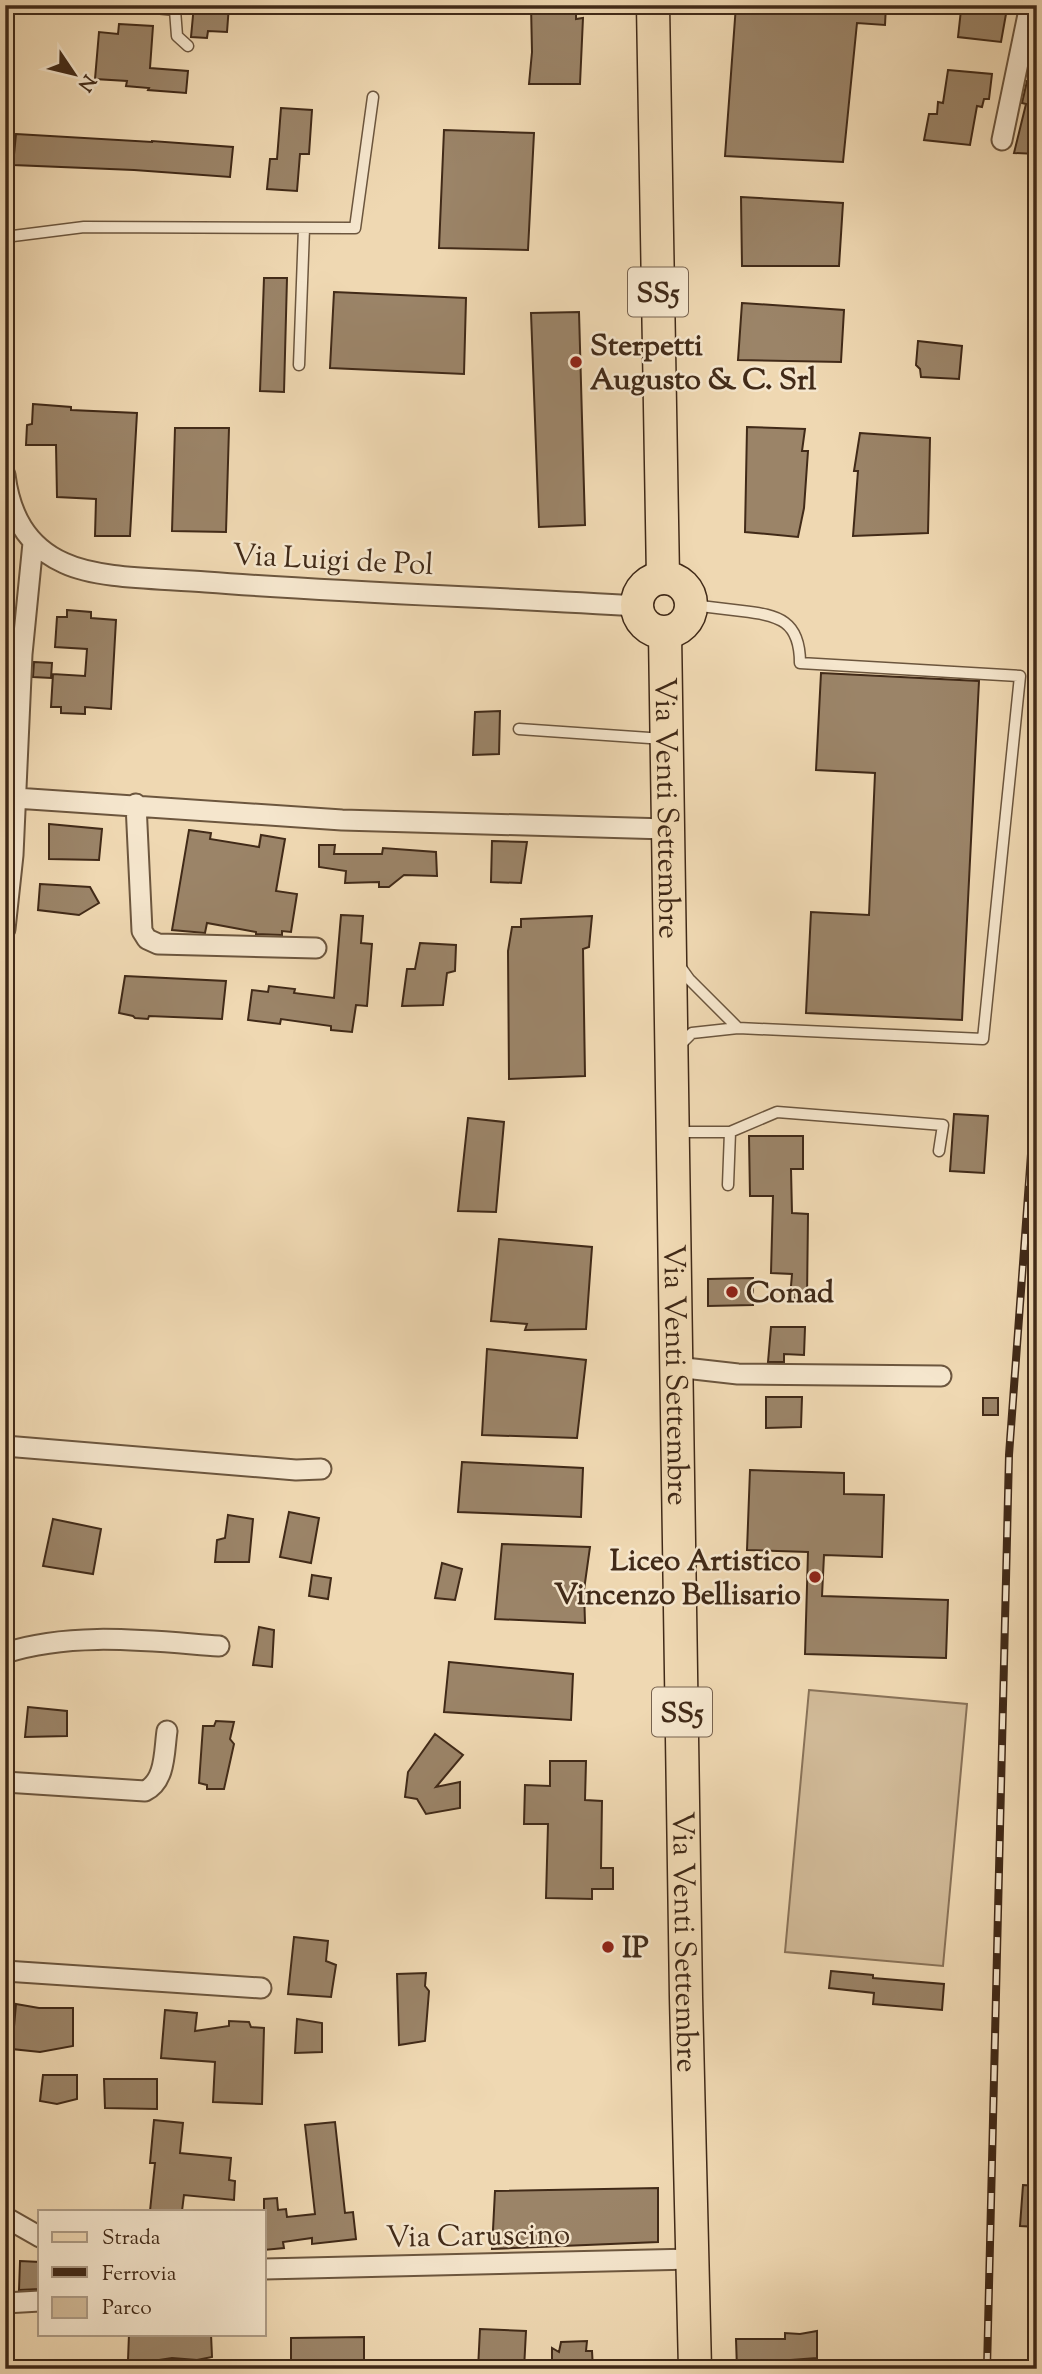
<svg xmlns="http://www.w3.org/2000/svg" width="1042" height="2374" font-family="'Sorts Mill Goudy',serif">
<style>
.green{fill:#d1ba98;stroke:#897258;stroke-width:2}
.building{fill:#9b8468;stroke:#412a18;stroke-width:2}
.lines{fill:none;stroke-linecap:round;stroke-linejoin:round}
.service-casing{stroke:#6c563e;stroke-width:13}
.minor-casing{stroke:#6c563e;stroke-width:23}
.primary-casing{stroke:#412a18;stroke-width:35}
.service{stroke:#f5e6cd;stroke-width:10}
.minor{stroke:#f5e6cd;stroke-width:19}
.primary{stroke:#efd8b2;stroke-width:32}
.rail-casing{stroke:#412a18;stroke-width:8}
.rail{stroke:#f5e6cd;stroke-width:5;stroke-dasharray:16;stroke-linecap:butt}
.poi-dot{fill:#8f2418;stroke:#f5e6cd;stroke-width:2.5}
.labels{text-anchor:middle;stroke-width:5;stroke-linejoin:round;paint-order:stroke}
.shield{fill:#f5e6cd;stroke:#77624e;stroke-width:2}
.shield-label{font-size:28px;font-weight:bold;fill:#412a18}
.poi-label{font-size:30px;font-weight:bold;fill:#412a18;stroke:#f5e6cd;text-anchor:start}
.street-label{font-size:30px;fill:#412a18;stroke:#f5e6cd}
</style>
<rect width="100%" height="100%" fill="#efd8b2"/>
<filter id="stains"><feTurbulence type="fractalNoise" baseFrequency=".00286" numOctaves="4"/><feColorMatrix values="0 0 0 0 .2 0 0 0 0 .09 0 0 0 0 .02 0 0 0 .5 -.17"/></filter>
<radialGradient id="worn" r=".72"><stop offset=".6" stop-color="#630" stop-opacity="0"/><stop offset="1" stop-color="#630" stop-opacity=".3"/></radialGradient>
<path class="green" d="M809,1690L967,1704L943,1966L785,1952Z"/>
<path class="building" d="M194,5H229L227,32L208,31L207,38L191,37Z
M531,5H576V19L583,18L580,84H529L532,52Z
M736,5H886L885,25L857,23L843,162L725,156Z
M970,5H1001L999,11L1006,14L1001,42L958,37L961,10L970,9Z
M119,24L153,26L150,68L188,71L186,93L148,90L149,88L126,86L127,81L95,79L99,32L118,34Z
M948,70L992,74L989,99H984L982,107L977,106L970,145L924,140L929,114H937L938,102L943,103Z
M1027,81H1037V154L1014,153L1026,104L1022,103Z
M281,108L312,110L309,154H300L297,191L267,189L270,159H277Z
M444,130L534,133L528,250L439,248Z
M16,134L152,142V141L233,147L230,177L134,170L13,165Z
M741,197L843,203L839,266H742Z
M264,278H287L284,392L260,391Z
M334,292L466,298L464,374L330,368Z
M742,303L844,310L841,362L738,360Z
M579,312L585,525L539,527L531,313Z
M918,341L962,346L959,379L921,377L920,369L916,365Z
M33,404L71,407V410L137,413L130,536H95L96,499L57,497L56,445H26L27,425L32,424Z
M747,427L805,429L802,451H808L804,508L798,537L745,532Z
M175,428H229L226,532L172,531Z
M860,433L930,438L928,533L853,536L858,471H854Z
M67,610L91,612V618L116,620L111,709L85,707V714L61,713V707H51L53,674L85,676L87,649L55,647L57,617H67Z
M34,662L52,663L51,678L33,677Z
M821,673L979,681L962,1020L806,1013L811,912L869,915L875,773L816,770Z
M500,711L499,754L473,755L475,712Z
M49,824L102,829L99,860L49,859Z
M189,830L211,833L210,839L259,847L261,835L285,839L276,891L297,894L291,932L282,931V935L256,934V932L207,923L205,933L172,930Z
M492,841L527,842L521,883L491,882Z
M319,845H335L334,854H382L383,848L436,852L437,876L404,875L389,887H379V882L345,883L346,871L319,867Z
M40,884L90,887L99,903L79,915L38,910Z
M341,915L363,916L361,943L372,944L367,1006L356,1005L352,1032L331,1030V1026L281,1019L280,1024L248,1020L252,990L268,992L269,986L295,989L294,993L334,998Z
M592,916L589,947L583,949L585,1076L509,1079L508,951L512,927H521V919Z
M420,943L456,945L455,971L447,973L443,1005L402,1006L407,969H415Z
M125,976L226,981L222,1019L149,1016L148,1019L135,1018L133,1016L119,1013Z
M954,1114L988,1116L984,1173L950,1171Z
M468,1118L504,1122L496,1212L458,1211Z
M749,1136H803V1169H791L792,1213L808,1214L807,1299L790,1298L792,1274L771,1273L773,1196H750Z
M499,1239L592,1247L586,1329L525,1330L527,1324L491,1321Z
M753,1278V1305L708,1306V1279Z
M771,1327H805L804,1355L784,1354V1362H768Z
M487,1349L586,1360L577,1438L482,1435Z
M766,1397H802L801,1427L766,1428Z
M983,1398H998V1415H983Z
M462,1462L583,1468L581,1517L458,1512Z
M750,1470L844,1473V1494L884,1495L882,1557L824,1555L822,1596L948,1600L946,1658L805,1654L808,1552L747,1550Z
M289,1512L319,1518L311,1563L280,1557Z
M228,1515L253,1519L249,1562H215L217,1540L225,1538Z
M53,1519L101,1529L93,1574L43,1566Z
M502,1544L590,1547L584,1590L585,1623L495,1619Z
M442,1563L462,1569L455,1600L435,1598Z
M312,1575L331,1578L328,1599L309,1596Z
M259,1627L274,1630L272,1667L253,1665Z
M449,1662L573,1674L571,1720L444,1712Z
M28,1707L67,1711V1736L25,1737Z
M216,1721L234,1722L230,1739L234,1744L224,1789H207V1785L199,1783L203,1726H214Z
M435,1734L463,1755L436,1787L460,1782V1808L426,1814L417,1799L405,1797L408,1772Z
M550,1761H586L585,1800L602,1801L601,1868H613V1889H592V1899L546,1898L548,1824H524L525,1785L550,1786Z
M294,1937L328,1941L326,1961L336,1965L331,1997L288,1994Z
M831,1971L873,1975V1978L944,1984L942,2010L873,2004L874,1993L829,1988Z
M426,1973L425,1986L429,1991L425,2041L399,2045L397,1974Z
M16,2004L39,2008H73V2046L40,2052L12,2049Z
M165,2010L197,2013L195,2031L229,2026V2021L249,2022L251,2027L264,2028L262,2104L213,2102L215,2062L161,2058Z
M297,2019L322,2023V2052L295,2053Z
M43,2075H77V2099L57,2104L40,2101Z
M104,2079H157V2109L105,2108Z
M154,2120L183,2123L180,2153L231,2158L229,2180L235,2181L234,2200L184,2195L182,2211H150L155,2163H150Z
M335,2122L345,2213L353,2212L356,2239L312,2244V2238L283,2242L284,2248L264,2250V2199L277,2198L278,2210L286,2209L287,2217L315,2214L305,2125Z
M1023,2185L1037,2186V2227L1020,2226Z
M658,2188V2242L492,2249L495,2191Z
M20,2261L40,2262V2289L19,2290Z
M480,2329L526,2331L524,2369H478Z
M817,2331V2358L765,2362V2369H737L736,2339H785V2333L800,2334Z
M129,2334H211L212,2357L197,2360L172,2358L146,2362L128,2360Z
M364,2337V2369H291V2338Z
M587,2341L586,2351H592L593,2369H552V2348L559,2352L561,2342Z"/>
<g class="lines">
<defs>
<path id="service" d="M125,5L175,10L177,36L188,46
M5,237L84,227L355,228L373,97
M299,365L304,228
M519,729L664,739
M679,965L689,979L738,1028
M679,1046L692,1033L738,1028L983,1039L1020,676L800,663C800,621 779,615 742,611C726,609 709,607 692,605
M677,1132H730L728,1185
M730,1132L777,1112L943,1125L939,1151"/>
<path id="minor" d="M1002,140L1030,5
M5,475C10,514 26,546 64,563C100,580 165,578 206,582C349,593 493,597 637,606
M15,798L342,820L667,829
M136,804L142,931L147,939L158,944L316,948
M5,929L13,855L22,654L33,543
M676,1367L738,1374L941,1376
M5,1446L296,1470L321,1469
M5,1653C73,1631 149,1641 219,1646
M5,1782L145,1791C166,1781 164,1751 167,1731
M5,1971L261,1988
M5,2217L40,2237
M264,2269L693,2259
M5,2303L40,2301"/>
<g id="primary">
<path d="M653,5L663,578"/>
<circle cx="664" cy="605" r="27"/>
<path id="s1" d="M665,633L686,1997L695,2369"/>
</g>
</defs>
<use href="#service" class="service-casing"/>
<use href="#minor" class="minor-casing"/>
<use href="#primary" class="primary-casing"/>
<use href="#service" class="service"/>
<use href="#minor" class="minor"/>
<use href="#primary" class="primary"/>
<defs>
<path id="rail" d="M987,2369L1009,1455L1037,1072"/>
</defs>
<use href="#rail" class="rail-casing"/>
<use href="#rail" class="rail"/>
</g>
<g class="poi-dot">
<circle cx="576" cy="362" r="7"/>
<circle cx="732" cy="1292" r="7"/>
<circle cx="815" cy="1577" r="7"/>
<circle cx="608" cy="1947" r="7"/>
</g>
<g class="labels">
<g class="shield">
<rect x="628" y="267.5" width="60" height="49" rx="5"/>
<rect x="652" y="1687.5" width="60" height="49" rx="5"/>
</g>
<g class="shield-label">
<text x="658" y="302">SS5</text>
<text x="682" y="1722">SS5</text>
</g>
<g class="poi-label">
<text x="590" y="355">Sterpetti<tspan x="590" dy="34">Augusto &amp; C. Srl</tspan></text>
<text x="746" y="1302">Conad</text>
<text x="801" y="1570" text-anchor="end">Liceo Artistico<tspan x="801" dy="34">Vincenzo Bellisario</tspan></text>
<text x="622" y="1957">IP</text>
</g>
<g class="street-label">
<text transform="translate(333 559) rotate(3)" y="10">Via Luigi de Pol</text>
<text dy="10" stroke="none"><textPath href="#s1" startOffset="175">Via Venti Settembre</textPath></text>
<text dy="10" stroke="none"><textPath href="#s1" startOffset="742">Via Venti Settembre</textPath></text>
<text dy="10" stroke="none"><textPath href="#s1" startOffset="1309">Via Venti Settembre</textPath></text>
<text transform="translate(478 2235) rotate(-1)" y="10">Via Caruscino</text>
</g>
</g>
<rect width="1042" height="2374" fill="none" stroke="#efd8b2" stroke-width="28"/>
<rect x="7" y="7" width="1028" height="2360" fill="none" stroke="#412a18" stroke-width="3.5"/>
<rect x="14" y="14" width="1014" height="2346" fill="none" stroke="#412a18" stroke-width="2"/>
<rect x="38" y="2210" width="228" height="126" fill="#f5e6cd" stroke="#ad9b85" stroke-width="2"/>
<rect x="52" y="2232" width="35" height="10" fill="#efd8b2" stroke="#ad9b85" stroke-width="2"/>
<text x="102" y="2244" font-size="21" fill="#412a18">Strada</text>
<rect x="52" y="2267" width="35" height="10" fill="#412a18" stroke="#ad9b85" stroke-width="2"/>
<text x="102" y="2280" font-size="21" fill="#412a18">Ferrovia</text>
<rect x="52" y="2297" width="35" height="21" fill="#d1ba98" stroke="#ad9b85" stroke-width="2"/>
<text x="102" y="2314" font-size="21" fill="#412a18">Parco</text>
<g transform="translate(74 74) rotate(125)" stroke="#f5e6cd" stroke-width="5" paint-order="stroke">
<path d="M0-5L12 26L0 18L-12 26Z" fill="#412a18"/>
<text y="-10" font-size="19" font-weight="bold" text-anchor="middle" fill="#412a18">N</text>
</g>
<rect width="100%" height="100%" filter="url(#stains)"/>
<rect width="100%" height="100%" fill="url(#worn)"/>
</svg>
